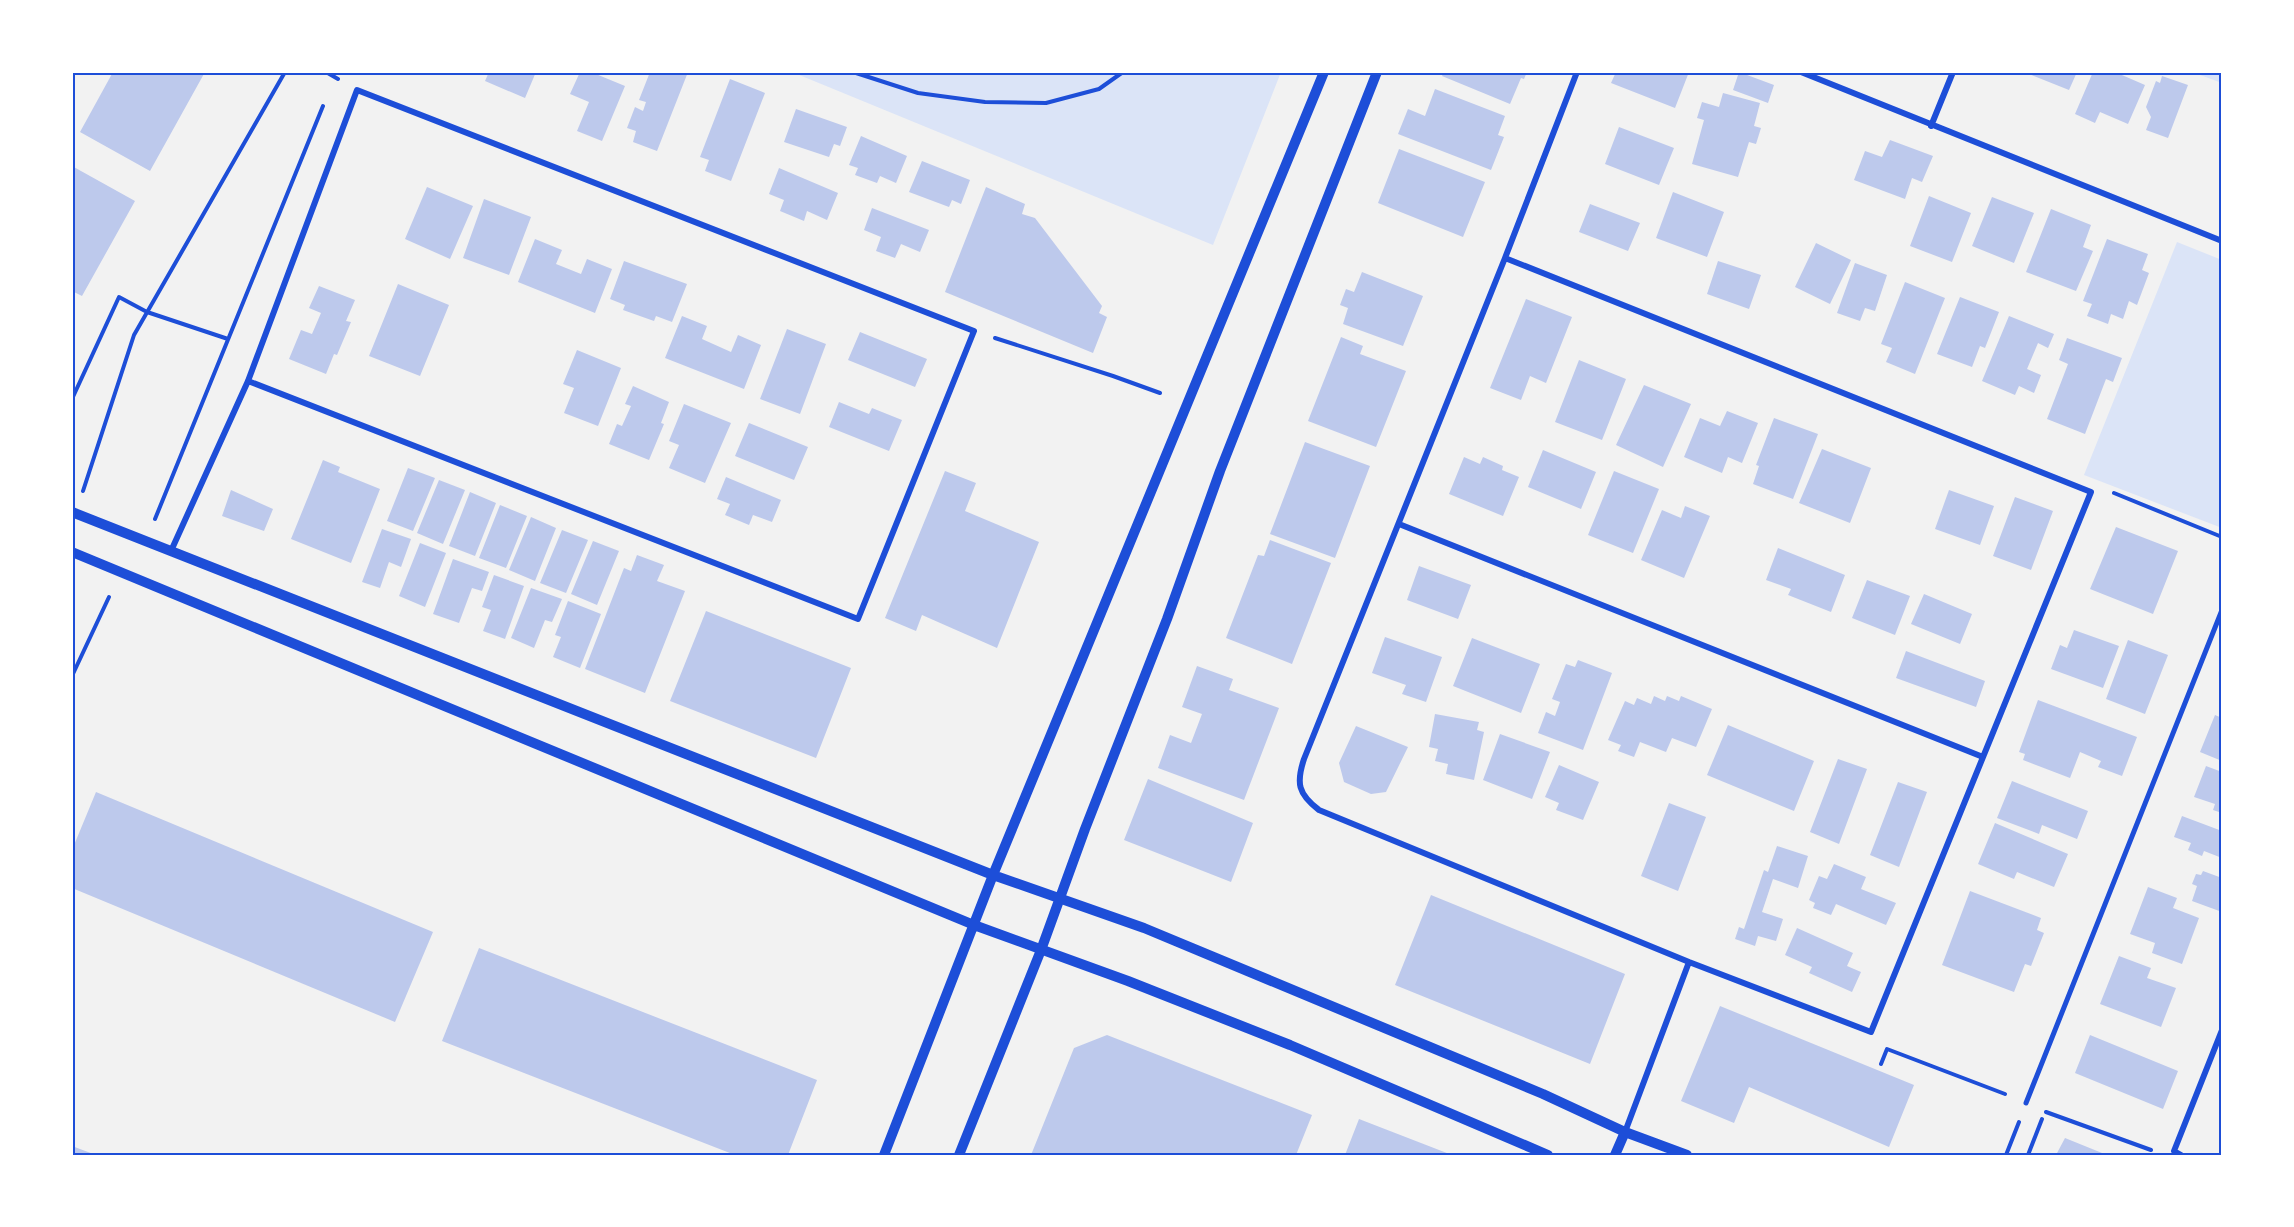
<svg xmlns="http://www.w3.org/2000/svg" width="2294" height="1227" font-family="Cabin,sans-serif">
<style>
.green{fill:#dbe4f7}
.building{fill:#bdc9ec}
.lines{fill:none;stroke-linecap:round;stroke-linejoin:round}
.path{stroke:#1d4ed8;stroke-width:4}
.pedestrian{stroke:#1d4ed8;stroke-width:5}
.minor{stroke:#1d4ed8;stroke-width:6}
.tertiary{stroke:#1d4ed8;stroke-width:10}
.neatline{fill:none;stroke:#1d4ed8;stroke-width:2}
</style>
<rect width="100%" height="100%" fill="#f2f2f2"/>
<path class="green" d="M792,72H1281L1213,245Z
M2192,72H2222V83Z
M2177,242L2222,260V528L2084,475Z"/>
<path class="building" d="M113,72H205L150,171L80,132Z
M489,72H536L525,98L485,81Z
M580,72H591L625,86L602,141L577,131L589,102L570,94Z
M650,72H688L657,151L633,142L636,131L627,128L635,107L643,111L646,102L639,100Z
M1444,72H1527L1524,79L1521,78L1510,104L1442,76Z
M1616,72H1689L1675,108L1611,83Z
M1739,72L1774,85L1768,103L1733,90Z
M2024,72H2077L2069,90Z
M2093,72H2115L2145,85L2128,124L2100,112L2095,123L2075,114Z
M2162,76L2188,85L2168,138L2146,130L2151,117L2146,107L2156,81L2160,83Z
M730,79L765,93L731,181L705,171L709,160L700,157Z
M1435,89L1505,116L1498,135L1504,137L1491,170L1398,134L1408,109L1425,116Z
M1723,93L1760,103L1754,126L1761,128L1756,144L1749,142L1738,177L1692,164L1704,120L1697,118L1702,102L1719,107Z
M796,109L847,127L840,146L834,144L829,157L784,142Z
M1619,127L1674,148L1659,185L1605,164Z
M861,136L907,156L896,183L880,176L877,183L855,175L858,168L849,165Z
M1890,140L1933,156L1922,182L1912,178L1905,199L1854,180L1865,151L1882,157Z
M1399,149L1485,182L1463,237L1378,203Z
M922,161L970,180L961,204L952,200L949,207L909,192Z
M72,166L135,201L82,296L72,291Z
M779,168L838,193L827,220L807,211L804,221L780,211L784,200L769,194Z
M427,187L473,206L450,259L405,239Z
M986,187L1025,204L1022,214L1035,218L1102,306L1099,313L1107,317L1093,353L945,292Z
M1673,192L1724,212L1707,257L1656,238Z
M1929,196L1971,213L1952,262L1910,246Z
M1992,197L2034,213L2014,263L1972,246Z
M484,199L531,217L509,275L463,258Z
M1590,204L1640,223L1628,251L1579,232Z
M872,208L929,230L920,252L901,244L895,258L876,251L881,237L864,230Z
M2051,209L2091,225L2083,247L2093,251L2076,291L2026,272Z
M535,239L562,250L556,264L581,274L587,259L612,269L595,313L518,282Z
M2107,239L2148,254L2142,270L2149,273L2137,305L2129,301L2123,319L2111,314L2108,324L2087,316L2092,304L2083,301Z
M1816,243L1851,260L1830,304L1795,287Z
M624,261L687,284L672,322L656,316L654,321L623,310L625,305L610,299Z
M1718,261L1761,275L1749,309L1707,294Z
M1855,263L1887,275L1875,311L1865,308L1860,321L1837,313Z
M1362,272L1423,296L1403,346L1343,324L1348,308L1340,305L1346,289L1354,292Z
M1905,282L1945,298L1915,374L1886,362L1892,348L1881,344Z
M398,284L449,305L420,376L369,356Z
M319,286L355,300L346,321L351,322L337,355L334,354L326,374L289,359L301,330L312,334L321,313L309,308Z
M1960,297L1999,312L1985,348L1980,346L1972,367L1937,354Z
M1526,299L1572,317L1546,383L1530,376L1521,400L1490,388Z
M682,316L707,326L702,339L731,352L738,335L761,345L744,389L665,358Z
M2009,316L2054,334L2048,348L2038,343L2027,369L2041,375L2034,393L2019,386L2015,395L1982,381Z
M787,329L826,344L800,414L760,399Z
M860,332L927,359L915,387L848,360Z
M1341,337L1363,346L1360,354L1406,371L1376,447L1308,421Z
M2067,338L2122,358L2113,382L2106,379L2085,434L2047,419L2068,364L2059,360Z
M577,350L621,368L598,426L564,413L574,388L563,384Z
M1579,360L1626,379L1602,440L1555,422Z
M1644,385L1691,404L1663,467L1616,445Z
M633,386L669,402L661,423L664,424L649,460L609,444L617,424L622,426L631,406L625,404Z
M839,402L869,414L872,408L902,420L889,451L829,427Z
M684,404L731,423L705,483L669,468L679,445L669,441Z
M1727,411L1758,423L1742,463L1728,457L1722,473L1684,457L1700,418L1720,426Z
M1774,418L1818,434L1793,499L1753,484L1759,466L1756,465Z
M749,423L808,447L794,480L735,456Z
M1305,442L1370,466L1335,558L1270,534Z
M1822,449L1871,468L1850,523L1799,503Z
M1543,450L1596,472L1581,509L1528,487Z
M1464,457L1480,464L1483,457L1503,466L1502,470L1519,477L1503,516L1449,494Z
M323,460L340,467L338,472L380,489L351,563L291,539Z
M408,468L435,478L413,531L387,521Z
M945,471L976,483L965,511L1039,542L997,648L922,615L916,631L885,618Z
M1614,471L1659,489L1633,553L1588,535Z
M726,477L781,500L772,522L753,515L749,525L725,515L730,504L717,499Z
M439,480L465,490L443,544L417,533Z
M231,490L273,509L264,531L222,516Z
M1949,490L1994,506L1980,545L1935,529Z
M470,492L496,503L475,556L449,546Z
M2015,497L2053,511L2031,570L1993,556Z
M500,505L527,516L506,568L479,558Z
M1685,506L1710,516L1684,578L1641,560L1662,510L1681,518Z
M531,517L556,528L535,581L509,570Z
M2116,527L2178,551L2153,614L2090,589Z
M382,529L411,539L401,567L389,562L380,588L362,582Z
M562,530L588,540L566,593L540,583Z
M1270,540L1331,563L1292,664L1226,638L1258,555L1264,556Z
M593,541L619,551L597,605L571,594Z
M420,543L446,553L425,607L399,596Z
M1778,548L1845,575L1831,612L1788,595L1791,589L1766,580Z
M637,555L664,565L657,581L685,591L645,693L585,669L624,568L631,571Z
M453,559L489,572L482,591L472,588L459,623L433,614Z
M1419,566L1471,585L1458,619L1407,600Z
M494,575L524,586L505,639L483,631L491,610L482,607Z
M1867,580L1910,596L1895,635L1852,618Z
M531,588L562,599L552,622L545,620L534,648L511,638Z
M1924,594L1972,614L1960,644L1911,624Z
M568,601L601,614L580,668L553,657L561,637L555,635Z
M706,611L851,668L816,758L670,701Z
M2074,630L2119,646L2103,688L2051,669L2060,645L2067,648Z
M1385,637L1442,657L1426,702L1402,694L1406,685L1372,673Z
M1472,638L1540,664L1521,713L1453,686Z
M2128,640L2168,655L2145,714L2106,699Z
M1906,651L1985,681L1976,707L1896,678Z
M1578,660L1612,673L1583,750L1538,733L1546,712L1555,716L1560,702L1552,699L1566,664L1575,667Z
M1197,666L1233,679L1229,690L1279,708L1244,800L1158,768L1170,735L1191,743L1202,714L1182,707Z
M1654,696L1665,701L1667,696L1679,701L1681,696L1712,709L1696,747L1672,738L1666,752L1640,742L1634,757L1618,751L1621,745L1608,740L1625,701L1634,705L1637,698L1651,704Z
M2038,700L2137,737L2122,776L2098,767L2101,761L2080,752L2070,778L2023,760L2025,754L2019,752Z
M1435,714L1479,722L1477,730L1484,732L1474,780L1446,774L1448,764L1435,761L1438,749L1429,747Z
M2215,715L2222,718V761L2200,752Z
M1728,725L1814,761L1794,811L1707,775Z
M1356,726L1408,747L1386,792L1371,794L1344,782L1339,763Z
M1500,734L1550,752L1532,799L1483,780Z
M1838,759L1867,769L1839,844L1810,832Z
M1559,765L1599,782L1583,820L1556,810L1559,803L1545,797Z
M2206,766L2222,772V813L2213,810L2215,804L2194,797Z
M1148,779L1253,823L1231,882L1124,840Z
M2012,781L2088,811L2077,839L2042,825L2039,834L1997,818Z
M1898,782L1927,792L1899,867L1870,855Z
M96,792L433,932L395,1022L72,888V850Z
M1669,803L1706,817L1678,891L1641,876Z
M2182,816L2222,831V858L2204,851L2202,856L2188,850L2191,843L2174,837Z
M1995,823L2068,854L2054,887L2017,872L2014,879L1978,864Z
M1777,846L1808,856L1798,888L1773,879L1762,912L1783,919L1776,941L1758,936L1755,946L1735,939L1739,927L1744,929L1764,870L1768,872Z
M1834,864L1866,877L1861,889L1896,903L1886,925L1836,904L1831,915L1813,908L1815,903L1809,900L1819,876L1827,879Z
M2203,871L2222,878V912L2192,901L2197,886L2192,884L2196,874L2201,875Z
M2148,887L2177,898L2173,908L2199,918L2182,964L2152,953L2155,943L2130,934Z
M1970,891L2041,918L2037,930L2044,933L2031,966L2025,964L2014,992L1942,965Z
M1431,895L1625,974L1590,1064L1395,985Z
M1797,928L1853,953L1847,966L1861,972L1852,992L1809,973L1812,967L1785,955Z
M479,948L817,1080L788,1155H735L442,1041Z
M2119,956L2151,968L2147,978L2176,988L2161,1027L2100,1004Z
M1720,1006L1914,1085L1889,1147L1749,1087L1734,1123L1681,1101Z
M1107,1035L1312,1115L1296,1155H1031L1074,1048Z
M2090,1035L2178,1071L2163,1109L2075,1073Z
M1359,1119L1452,1155H1345Z
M2065,1138L2107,1155H2056Z
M72,1146L96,1155H72Z"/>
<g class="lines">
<path class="path" d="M326,72L338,79
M853,72L918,93L985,102L1046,103L1099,89L1123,72
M995,338L1113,376L1160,393
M72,399L119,297L147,312L228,339
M83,491L134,335L285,72
M2114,493L2222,537
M155,519L323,106
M72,676L109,597
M1881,1064L1887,1049L2005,1094
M2046,1112L2151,1150
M2006,1155L2019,1122
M2028,1155L2042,1119"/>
<path class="pedestrian" d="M2026,1103L2222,610"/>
<path class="minor" d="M1801,72L2222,241
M1931,126L1953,72
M1505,258L2091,492L1871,1032L1689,962L1319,810C1298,794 1296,783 1304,759L1505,258L1577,72
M1399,524L1983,757
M171,551L248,381L357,90L974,331L858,619L248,381
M1625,1132L1689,962
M2181,1155L2174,1151L2222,1030"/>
<path class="tertiary" d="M72,512L993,875L1144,928L1543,1094L1625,1132L1687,1155
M72,552L974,925L1128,981L1290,1045L1548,1155
M884,1155L993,875L1324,72
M959,1155L1041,950L1085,829L1167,619L1220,471L1377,72
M1615,1155L1625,1132"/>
</g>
<rect width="2294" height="1227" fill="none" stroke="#ffffff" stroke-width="147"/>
<rect x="74" y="74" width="2146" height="1080" class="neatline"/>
</svg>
